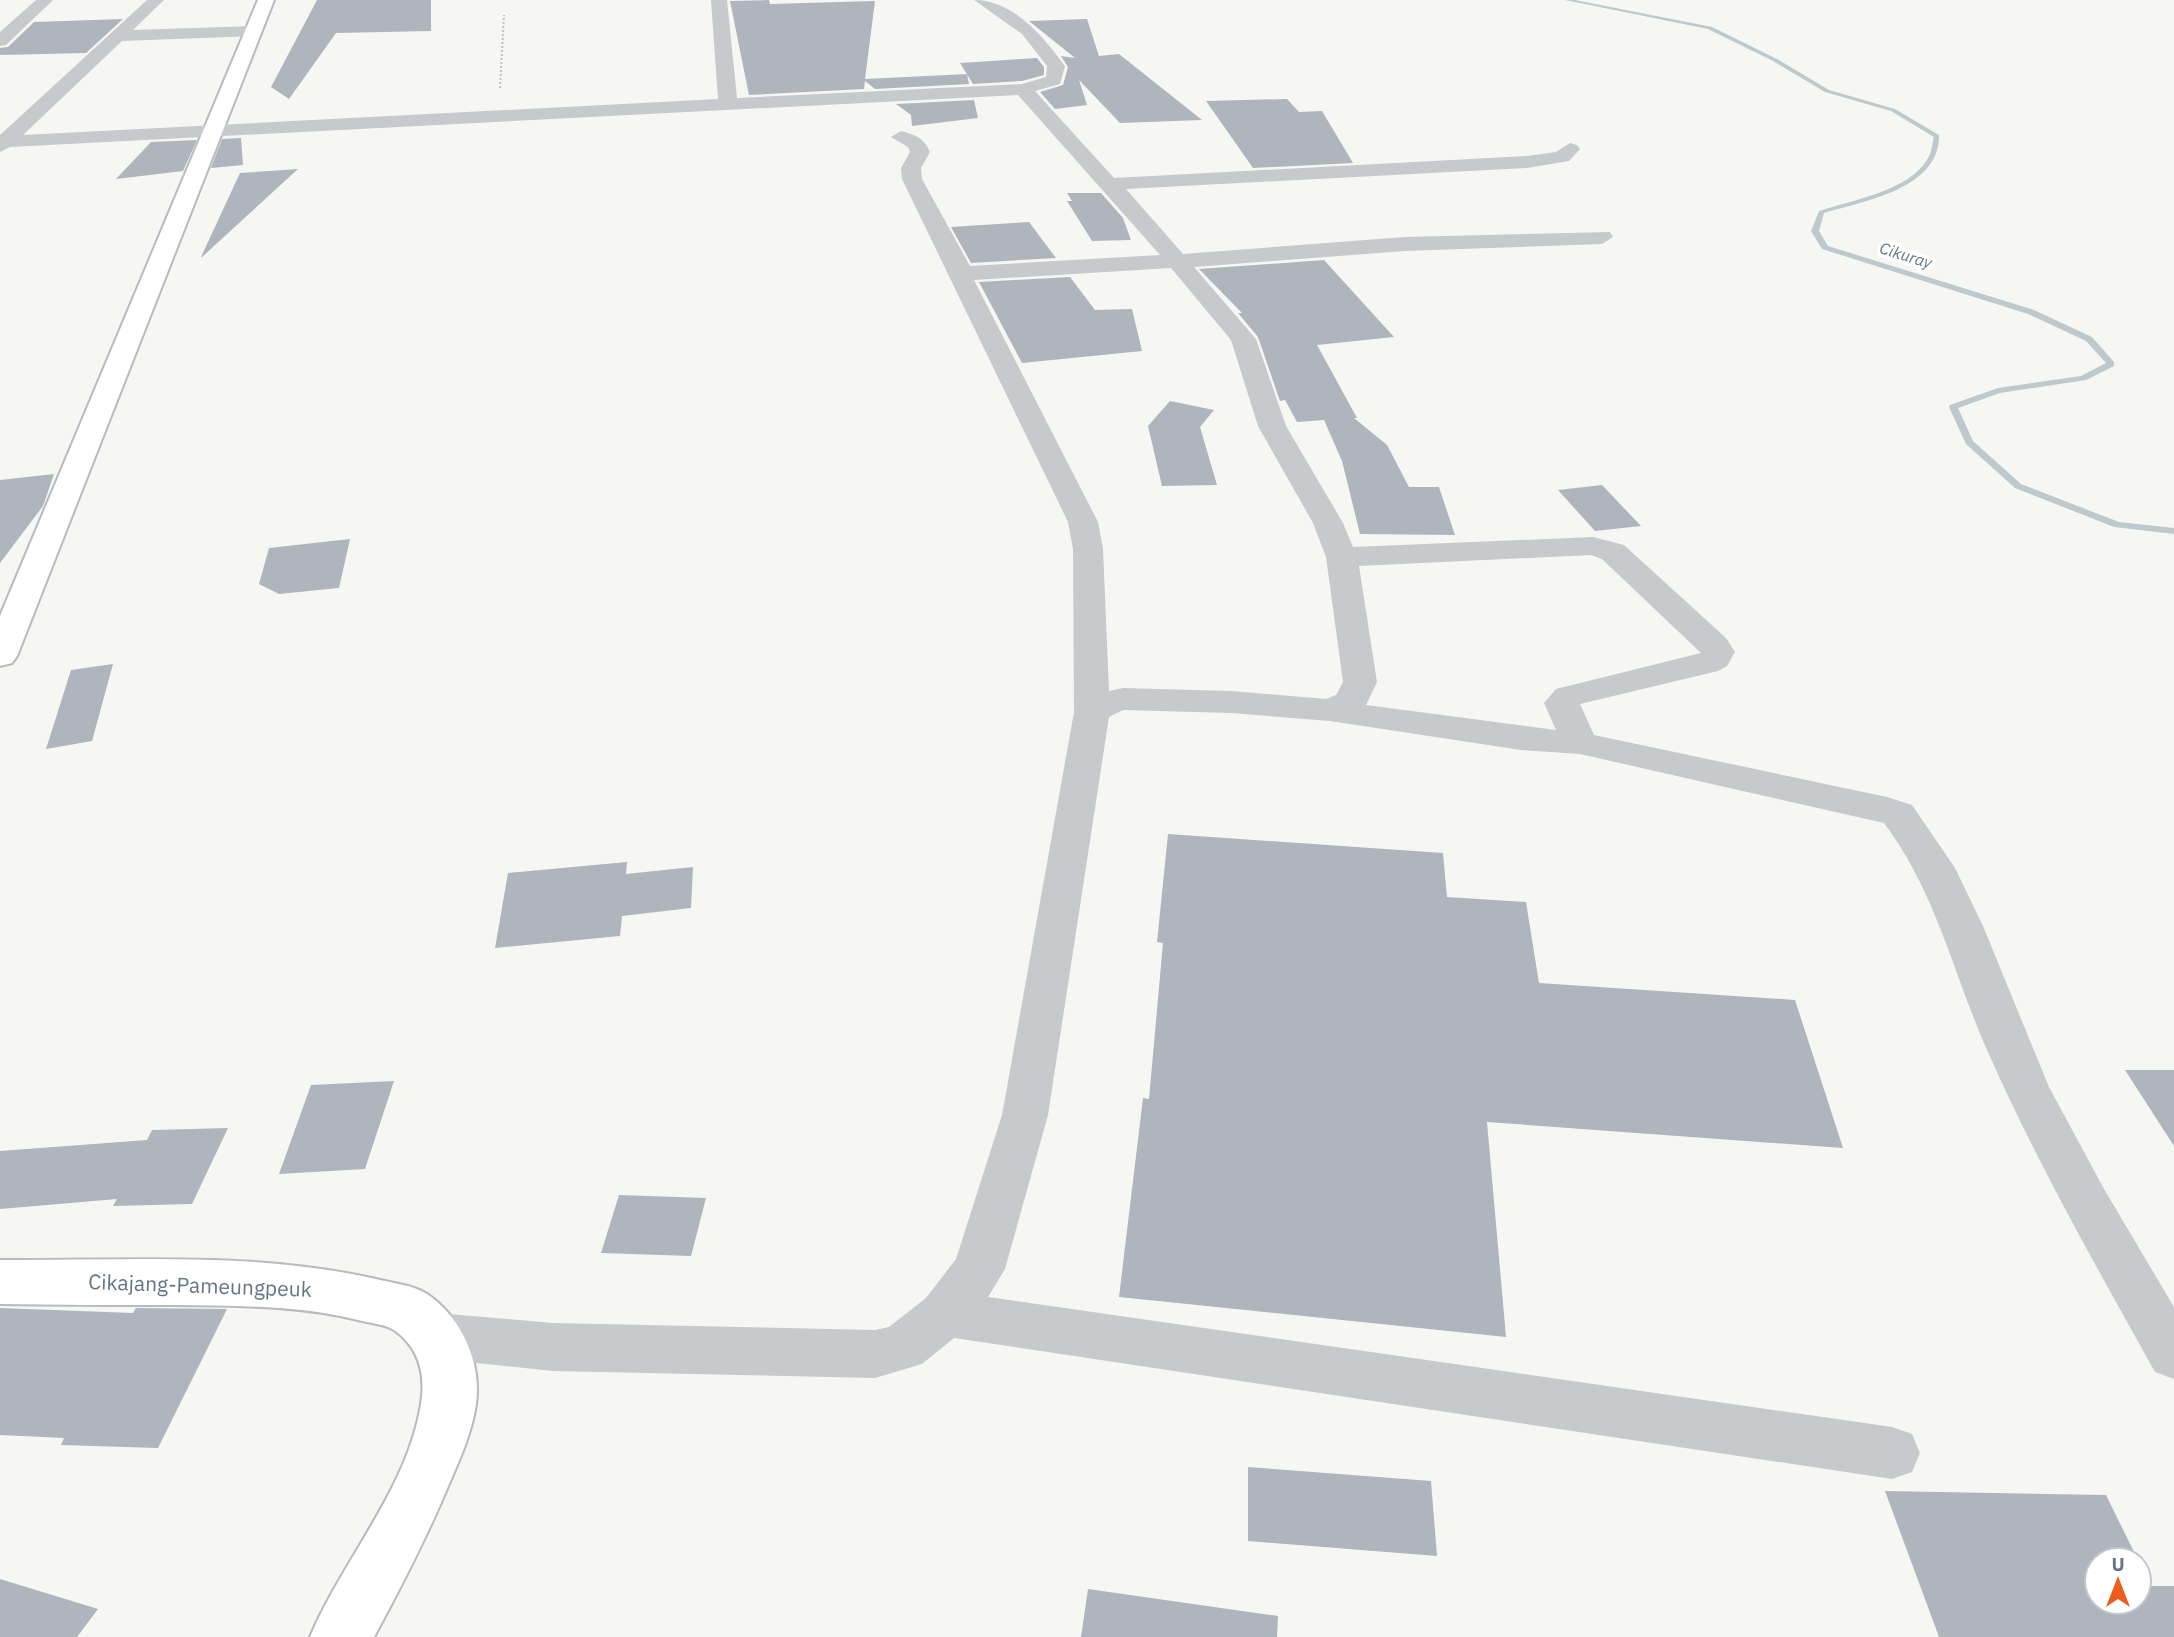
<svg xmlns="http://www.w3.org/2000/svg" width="2174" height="1637" font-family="'IBM Plex Sans',sans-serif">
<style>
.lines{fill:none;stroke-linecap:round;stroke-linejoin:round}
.stream{fill:#bdc9cd;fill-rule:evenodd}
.building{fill:#aeb5bc}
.major-casing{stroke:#b7bbbf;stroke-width:4}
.path{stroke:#c0c1c4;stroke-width:2;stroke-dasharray:2 2;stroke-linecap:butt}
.minor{fill:#c6cacd;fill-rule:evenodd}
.major{fill:#fff;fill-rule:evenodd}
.labels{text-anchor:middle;stroke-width:7;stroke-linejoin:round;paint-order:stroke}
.far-water-label{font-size:16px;font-style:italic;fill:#5f7782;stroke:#fff}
.near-street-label{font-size:21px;fill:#647486;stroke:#fff}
</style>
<rect width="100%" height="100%" fill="#f6f7f3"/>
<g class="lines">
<path class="stream" d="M1565,0H1575L1712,27L1777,59L1829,90L1895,109L1939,135C1940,189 1864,201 1824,213L1819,231L1828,246L2034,310L2092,337L2114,362V366L2086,380L2000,393L1958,408L1973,441L2021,484L2119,522L2174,528V534L2114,527L2015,488L1966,444L1949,407L1950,405L1998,388L2081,376L2106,363L2086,341L2028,314L1822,249L1811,231L1819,211C1852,200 1910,191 1928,158C1932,152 1932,144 1934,137L1891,111L1825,92L1773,61L1708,29Z"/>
</g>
<path class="building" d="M317,0H431V31L336,33L289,99L271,87Z
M769,0L770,4L875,1L865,79L967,74L969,84L875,89L865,81L864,89L749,95L730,1Z
M123,19L86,53L0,55V48L8,47L34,22Z
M1087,19L1099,56L1119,54L1202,120L1120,123L1079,80L1087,105L1055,109L1040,92L1063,85L1068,67L1061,56L1075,58L1029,21Z
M1037,58L1044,67V75L1022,81L973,84L960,63Z
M1287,99L1299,112L1322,111L1353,163L1253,168L1206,101Z
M974,100L978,118L912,126L911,115L896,104Z
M241,138L243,165L211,168L222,139Z
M197,140L183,171L116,179L151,142Z
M298,169L202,257H201L240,173Z
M1067,193H1101L1123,218L1131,240L1092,241L1067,201H1072Z
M1029,222L1056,258L971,263L951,227Z
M1324,260L1394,337L1317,345L1357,418H1354L1387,445L1409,487H1439L1455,535L1360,534L1342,461L1324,420L1297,422L1285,400L1280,401L1258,337L1238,313H1242L1199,269Z
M1070,277L1095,310L1132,309L1142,351L1022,363L979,282Z
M1170,401L1214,410L1200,427L1217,485L1162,486L1148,426Z
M54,474L43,506L0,563V480Z
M1602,485L1641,526L1595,531L1558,490Z
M350,539L339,588L279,594L259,584L269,548Z
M113,664L92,741L46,749L71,670Z
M1168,834L1443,853L1447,897L1526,902L1539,983L1795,1000L1843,1148L1487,1122L1506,1337L1119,1297L1143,1098L1149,1099L1163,943L1157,942Z
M627,862L626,874L693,867L691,908L622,916L620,936L495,948L508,873Z
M2125,1070H2174V1146Z
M394,1081L365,1169L279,1174L311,1085Z
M228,1128L192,1204L113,1206L117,1199L0,1209V1151L147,1140L152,1130Z
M619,1195L706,1198L691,1256L601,1253Z
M0,1308L133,1313L136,1308L227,1309L158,1448L61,1445L64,1438L0,1435Z
M1248,1467L1431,1481L1437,1556L1248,1541Z
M1885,1491L2106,1495L2138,1560H2097V1602H2139V1562L2150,1586H2174V1637H1939Z
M0,1579L98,1609L77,1637H0Z
M1088,1589L1278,1616L1277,1637H1081Z"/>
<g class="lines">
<defs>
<path id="major" d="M258,0H274L17,656L12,663L0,666V616Z
M0,1260C125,1261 254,1251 376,1279C392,1283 413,1285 427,1294C461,1317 482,1362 476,1404C472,1432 460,1459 449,1484C427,1537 401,1587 374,1637H310C343,1559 407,1490 421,1404C426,1373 419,1348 394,1330C385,1324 369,1323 358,1320C298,1305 237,1306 175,1305C116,1305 58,1305 0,1304Z"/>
</defs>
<use href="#major" class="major-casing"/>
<path class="path" d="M500,88L504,15"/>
<path class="minor" d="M36,0H53L6,45L0,46V32Z
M147,0H164L133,30L255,26L263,31L255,36L122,41L23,135L718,99L711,0H727L737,98L1022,84L1046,77L1047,66L1022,34L974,0C1013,0 1043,36 1065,66L1060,84L1035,91L1114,178L1527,156L1556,152L1570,143L1577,145L1580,149L1569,161L1527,168L1126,189L1183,254L1405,237L1610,232L1613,237L1602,244L1405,251L1194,267L1256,339L1286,426L1343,523L1353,547L1593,537L1624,545L1726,638L1735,652L1727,666L1718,671L1580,704L1594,735L1887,797L1912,805L1955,868L1983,926L2049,1087L2104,1189L2174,1307V1379L2155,1372C2096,1266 2036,1161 1987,1050C1953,973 1936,892 1884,823L1580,754L1521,750L1330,721L1231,713L1123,710L1109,717L1048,1115L1005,1269L988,1297L1892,1427L1912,1434L1920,1453L1912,1472L1892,1479L954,1338L922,1364L875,1378L553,1371L437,1359L418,1353L411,1336L418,1319L437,1313L553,1323L875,1330L889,1327L926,1298L956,1259L1002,1115L1074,712L1073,549L1068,522L902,179L901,168L910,152L908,147L891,137L901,131C916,135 924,138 930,152L921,168L922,179L970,266L1160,255L1018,95L10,147L0,152V135ZM1171,268L1231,340L1258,426L1313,523L1326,557L1343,682L1336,695L1326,699L1231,691L1123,688L1109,691L1103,549L1098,522L974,280ZM1591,555L1602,559L1701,653L1556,689L1544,703L1556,730L1366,705L1377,682L1359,566Z"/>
<use href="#major" class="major"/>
</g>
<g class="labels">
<g class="far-water-label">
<text transform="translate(1906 255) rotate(17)" y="6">Cikuray</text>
</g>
<g class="near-street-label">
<text transform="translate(200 1286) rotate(2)" y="7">Cikajang-Pameungpeuk</text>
</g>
</g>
<g transform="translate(2118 1581)"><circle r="33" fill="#ffffff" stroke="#c1c7cf" stroke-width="2"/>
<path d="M0-5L12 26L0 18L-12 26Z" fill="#ec5d1e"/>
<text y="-10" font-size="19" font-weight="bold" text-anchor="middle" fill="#647486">U</text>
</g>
</svg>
